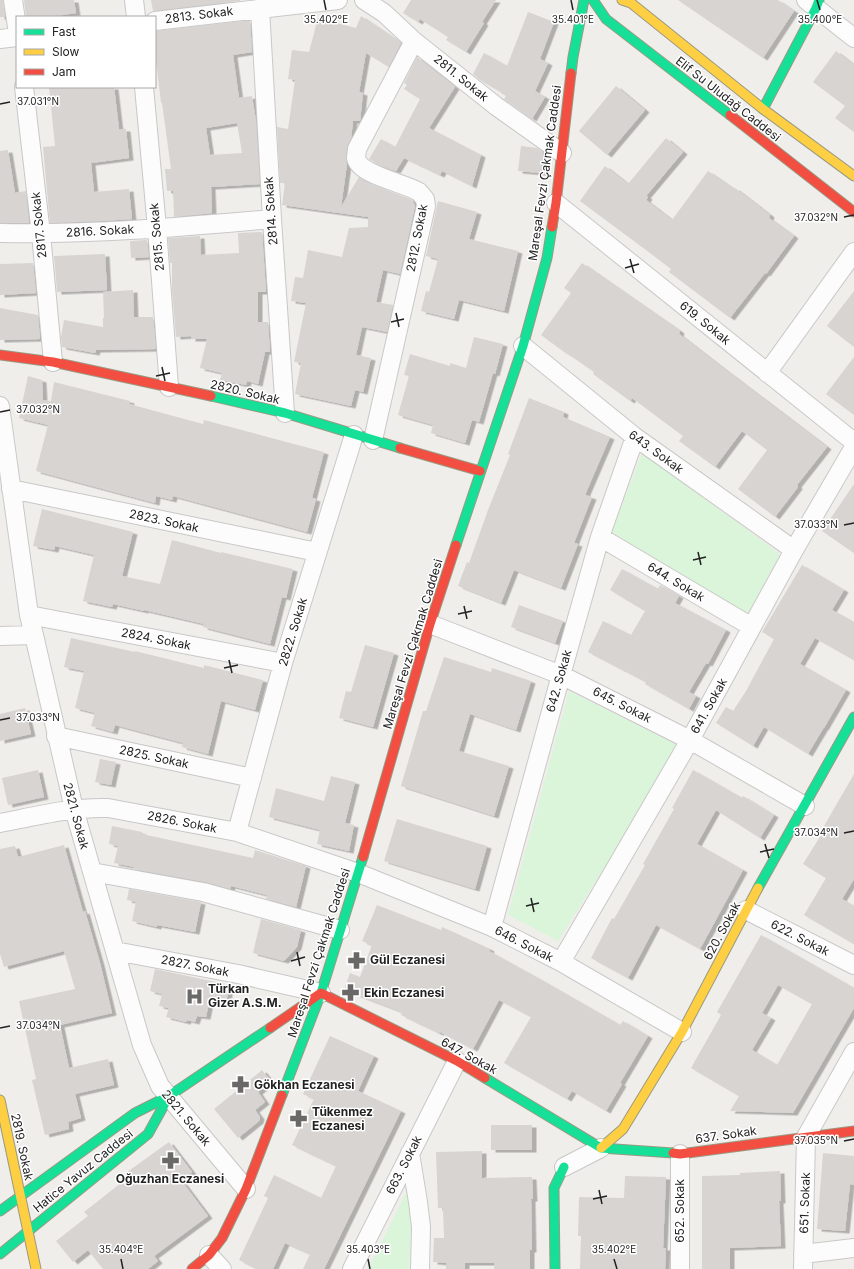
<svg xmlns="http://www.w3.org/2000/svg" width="854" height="1269" font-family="Inter,sans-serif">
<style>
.park{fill:#daf5da}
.building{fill:#d7d4d2;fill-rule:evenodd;filter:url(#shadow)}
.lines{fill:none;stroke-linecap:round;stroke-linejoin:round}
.street-casing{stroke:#c9c8c7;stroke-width:20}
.fast-casing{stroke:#999a82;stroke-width:11}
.slow-casing{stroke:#999a82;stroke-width:11}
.jam-casing{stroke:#999a82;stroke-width:11}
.street{stroke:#fdfcfc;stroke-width:18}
.fast{stroke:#16e098;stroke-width:9}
.slow{stroke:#ffcf43;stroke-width:9}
.jam{stroke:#f24e42;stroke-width:9}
.ticks{fill:none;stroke:#222;stroke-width:1.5}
.labels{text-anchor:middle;stroke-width:3;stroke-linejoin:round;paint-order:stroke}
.street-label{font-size:12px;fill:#222;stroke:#fff}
.poi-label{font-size:12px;font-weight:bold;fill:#222;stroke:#fff;text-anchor:start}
.ticks-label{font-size:10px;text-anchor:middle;fill:#222;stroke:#fff;stroke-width:3;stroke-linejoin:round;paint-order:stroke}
</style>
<defs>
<filter id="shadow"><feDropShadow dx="4.5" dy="2.5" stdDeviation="0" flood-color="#0004"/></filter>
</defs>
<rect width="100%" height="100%" fill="#f0eeeb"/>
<path class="park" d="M642,453L780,554L748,614L611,533Z
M569,691L681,746L558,941L508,915Z
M406,1193L411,1207V1229L409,1269H368Z"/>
<path class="building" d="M0,0H3L5,17H0Z
M24,0H74L76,13L49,17H26Z
M151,0H240V1L153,11Z
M411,0H496L482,22L484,23L466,52L446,40L448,37L420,19L418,22L403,13Z
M678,0H778L794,11L763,58Z
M528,12L554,22L540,59L548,63L535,91L545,97L532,119L504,99L506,96L501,93V92L480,80L473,74L484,53L507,66Z
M361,16L401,43L389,67L366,53L359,92L363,93L360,121H353L351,139L347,148L346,157L347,164L341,207L359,177L370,184L408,198L412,200L415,206L400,274L383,270L376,302L393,305L387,332L362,327L356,355L371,358L363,392L355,390L351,406L295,394L301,363L294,362L306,303L291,301L295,277L303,278L308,250L342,257L349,228L368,227V217L282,205L285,183H280L277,127L288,129L295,80L288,79L292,50L309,52L318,18L356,28Z
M243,21H250L252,52L233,55L239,98L252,96L256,121L260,184L211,187L212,213L174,217L173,191H167L165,169H171L162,103H161L155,51V31ZM237,123L242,153L210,155L206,128Z
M836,51L854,65V132L835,118L845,106L813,82Z
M417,57L455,87L429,128L481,155L472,186L442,171L440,175L404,158L396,171L379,165L369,159L381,139L395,147L420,99L404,89L407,85L404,83Z
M616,86L645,110L607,155L579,131Z
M49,87H114L119,129H126L129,158L91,163L94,192L129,189L132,219L102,221L50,223L43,147L55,146Z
M666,138L683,152L646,196L648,197L646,200L672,220L708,171L734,189L735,188L770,215L769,218L794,236L766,274L765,273L730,318L669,272L671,269L646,250L580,201L605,166L628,184Z
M521,146L537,148L543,152L541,173L518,171Z
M8,150L15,193L26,191L29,223H0V151Z
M438,201L477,212L469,239L518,251L504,311L459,300L454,319L421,311L426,291L429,292L438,259L426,256Z
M262,232L266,292H258V322H268L270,352H265L258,384L247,381L246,385L220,380L222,373L200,368L207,339H191V336L176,337L172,290V263H170L168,238L200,236L201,255L239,253L238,233Z
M147,240L149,257L131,258L130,241Z
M105,254L107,290L57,292L54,256Z
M33,263L36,293L0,295V264Z
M582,263L680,331L679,334L719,365L827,447L797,485L798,487L775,517L738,489L767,450L742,431L715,467L679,441L683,436L632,398L630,401L593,374L594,372L568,354H567L541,335L571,293L564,288Z
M133,290L134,317H153L156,349L96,350L95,353L62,347L61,337L64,320L103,327V318H104L103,292Z
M854,291V347L827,326Z
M0,308L38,315L40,339L0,340Z
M474,337L503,344L495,374L493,373L479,422L472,420L465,443L431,433L433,425L398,415L409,376L404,375L410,354L450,366V363L466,368Z
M854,357V415L826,394Z
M28,376L42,380L43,400L51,401L54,382L130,401L129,404L203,424L204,420L324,452L312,498L316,499L307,532L173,496L172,500L156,496L155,503L36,471L48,425L19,418Z
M529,398L564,412L563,417L610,437L585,495L592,497L574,543L578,544L561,588L514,570L501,603L458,586L467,562L469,563L488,510L510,455L508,454Z
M854,484V553L822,531Z
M42,509L133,532L122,576L160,584L172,540L221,553V552L293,569L286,598L282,597L270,644L203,627L204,624L144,610V611L113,604L112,607L83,601L94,555L55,546L54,550L33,546Z
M802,565L844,590L832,610L854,622V660L815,638L800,664L846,690L824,728V727L808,754L764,727L753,746L716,723L726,707L733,711L746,691L774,639L762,632Z
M622,569L658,589L660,585L679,596L675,603L726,630L708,664L706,663L689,692L696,696L689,709L645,684L646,682L588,652L603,621L631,635L645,611L610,590Z
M519,605L563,621L555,643L511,627Z
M71,638L135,652V651L204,668V665L263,680L255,710L221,701L208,754L182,747L183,743L115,725L113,732L91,726L95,713L75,708L84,671L64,667Z
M365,645L394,653L373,727L339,718L346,691L351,692Z
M444,657L491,672L492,668L531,681L516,730L470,714L459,751L509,766L494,816L401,786L423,711H426Z
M25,708L31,734L0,741V714Z
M100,759L116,762L111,785L95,782Z
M38,770L44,797L8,805L2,778Z
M693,770L742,798L743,796L774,815L760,838L716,810L697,844L743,870L700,949L656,925L628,978L591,958L612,918L614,919L645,865L643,864L674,809L672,808Z
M854,774V879L842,899L854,906V944L804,915L826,878L803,864L826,827L824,826Z
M331,776L355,782L345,823L354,825L349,851L317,844L320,830L269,817L276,788L324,801Z
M397,819L487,846L475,889L384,861Z
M112,826L142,832V834L253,858L255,850L306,866L296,907L266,899L267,895L231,886L230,889L205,882L133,869L134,867L114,863L118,846L109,844Z
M64,845L83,912L85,911L100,963L112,1013L60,1025L69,1068L108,1059L114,1085L75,1094L81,1118L68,1122L69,1129L45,1135L32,1080L36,1079L19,1001L75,989L64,951L4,967L0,954V849L15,846L18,857Z
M129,889L201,902L195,932L157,925V927L132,921L136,902L127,900Z
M377,905L441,930L442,927L490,949L489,951L538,978L620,1025L623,1021L648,1036L620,1083L622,1084L606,1111L572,1091L567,1099L504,1063L531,1017L499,1000L473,1049L440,1032L439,1033L401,1015L402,1012L344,990L350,973L360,977L372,945L362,941Z
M261,919L301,930L297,947L284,961L253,953Z
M761,935L854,988V1008L793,1113L730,1111L739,1096L691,1068L721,1015L717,1012ZM778,985L812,1004L777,1065L752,1050L771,1018L762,1013Z
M155,969L230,985L226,1002L210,998L206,1017L197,1016L195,1022L187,1020L186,1022L166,1017L169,1008L159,1006L162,994L150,991Z
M330,1036L374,1056L358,1091L401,1111L324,1269H303L310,1254L285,1243L273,1269H257L239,1260L268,1198L264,1196L274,1175L321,1198L336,1166L292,1145L314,1099L303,1094Z
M262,1070L271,1081L258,1092L265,1102L255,1110L260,1117L259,1121L238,1138L214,1109Z
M491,1125H532V1150H491Z
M169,1142L192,1172L181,1180L208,1216L154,1256L158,1261L148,1269H103L88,1250L73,1262L56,1241L88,1216L84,1212L126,1179L123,1175Z
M482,1151V1178L532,1177L533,1199H531L532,1250H530V1269H494V1263H465V1269H446V1263L433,1262L434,1238H444L443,1208H438L436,1152Z
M823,1153L854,1156V1185L850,1184L845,1231L817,1229Z
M780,1171L781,1201H779L781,1246L730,1248V1269H702V1176L740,1175V1173Z
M625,1176L666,1177L663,1248H666L665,1269H580L581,1236H578L579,1197L624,1198Z"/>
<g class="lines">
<defs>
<path id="street" d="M13,0L17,27
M134,0L136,17
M364,0L384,13L414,41L496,106L562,153
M806,0L854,38
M260,8L272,219L285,413
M155,21L338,0
M0,39L17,37
M24,87L41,234L53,362
M144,87L157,228L169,387
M556,203L854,442
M0,233C91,235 181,227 272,219
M523,346L635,437L794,550
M767,373L854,252
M0,406L29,615L34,635L74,809L142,1045L160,1086L246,1189
M373,440L426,206L425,199C423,197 421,194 419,192C406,183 360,176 356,158C356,156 357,151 357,149L414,41
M11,489L317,552
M600,537L752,627
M29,615L283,663
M430,624L561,675L690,740L805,806
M0,636L34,635
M56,736L252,778
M0,823C36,816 71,807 108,808L237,832L358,873L492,927L561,962L682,1032
M237,832L283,663L354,435
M92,872L203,892L340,930
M746,910L854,965
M492,927L561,675L600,537L635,437
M115,951L238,974L321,993
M561,962L690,740L794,550L854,447
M410,1153L418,1202L421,1227L420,1269
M564,1167L601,1148
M803,1254L854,1248
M209,1255L222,1269
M352,1269L457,1061
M680,1269V1154
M803,1269L806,1137L854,1052"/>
<path id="fast" d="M593,0L606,19L730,115
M571,73L573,57L584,0
M763,109L816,8L819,0
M211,396L285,413L400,448
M456,545L523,346L547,258L552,227
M758,888L854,717
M485,1078L601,1148L673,1153
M282,1095L321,993L363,857
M0,1211L135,1113L169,1096L270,1028
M0,1254L148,1134L169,1096
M555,1269L554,1188L564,1167"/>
<path id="slow" d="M622,0L631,3L763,109L854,176
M0,1100L36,1269
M601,1148L623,1129L682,1032L758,888"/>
<path id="jam" d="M730,115L854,212
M552,227L556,203L571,73
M0,355L53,362L211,396
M400,448L480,471
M363,857L430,624L456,545
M270,1028L321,993L457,1061L485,1078
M673,1153L680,1154L854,1131
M192,1269L209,1255L222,1238L246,1189L282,1095"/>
</defs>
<use href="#street" class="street-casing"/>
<use href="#fast" class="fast-casing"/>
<use href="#slow" class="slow-casing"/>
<use href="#jam" class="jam-casing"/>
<use href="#street" class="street"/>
<use href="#fast" class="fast"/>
<use href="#slow" class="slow"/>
<use href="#jam" class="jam"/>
</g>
<path class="ticks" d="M324,0L326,10M571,0L573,10M817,0L820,10M0,104L10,102M844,217L854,215M630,259L634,273M625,268L639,264M396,313L399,327M391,322L404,319M162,367L165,381M156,376L170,373M0,412L10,410M844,525L854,523M698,552L701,565M693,560L706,557M464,606L467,619M458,614L472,611M229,660L232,673M224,668L238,665M0,720L10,718M844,833L854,831M765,844L769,858M760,852L774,849M531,898L534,912M526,906L539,903M297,952L300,966M291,961L305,957M0,1028L10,1026M844,1141L854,1139M599,1190L602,1204M593,1199L607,1196M121,1259L123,1269M368,1259L370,1269M614,1259L617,1269"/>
<defs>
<symbol id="pharmacy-bare" viewBox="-9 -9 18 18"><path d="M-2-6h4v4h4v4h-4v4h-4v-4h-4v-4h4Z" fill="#6a6968" stroke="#fff" stroke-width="2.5" paint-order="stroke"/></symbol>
<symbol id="hospital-bare" viewBox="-9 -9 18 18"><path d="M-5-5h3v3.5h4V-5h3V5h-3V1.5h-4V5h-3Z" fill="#6a6968" stroke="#fff" stroke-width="2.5" paint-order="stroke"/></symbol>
</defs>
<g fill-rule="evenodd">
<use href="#pharmacy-bare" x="344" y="948" width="25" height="25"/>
<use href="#pharmacy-bare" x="338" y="980" width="25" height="25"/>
<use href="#hospital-bare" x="182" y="984" width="25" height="25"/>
<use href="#pharmacy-bare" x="228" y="1072" width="25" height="25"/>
<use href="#pharmacy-bare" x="286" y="1106" width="25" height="25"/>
<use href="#pharmacy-bare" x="158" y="1148" width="25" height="25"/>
</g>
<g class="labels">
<g class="street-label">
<text transform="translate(199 15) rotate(-7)" y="4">2813. Sokak</text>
<text transform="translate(461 78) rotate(39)" y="4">2811. Sokak</text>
<text transform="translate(728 99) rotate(38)" y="4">Elif Su Uludağ Caddesi</text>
<text transform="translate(545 173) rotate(-82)" y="4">Mareşal Fevzi Çakmak Caddesi</text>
<text transform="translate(271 211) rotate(-94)" y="4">2814. Sokak</text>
<text transform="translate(39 225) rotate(-96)" y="4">2817. Sokak</text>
<text transform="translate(100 231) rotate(-3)" y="4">2816. Sokak</text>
<text transform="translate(157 237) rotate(-95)" y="4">2815. Sokak</text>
<text transform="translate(417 238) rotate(-79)" y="4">2812. Sokak</text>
<text transform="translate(705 323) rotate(39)" y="4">619. Sokak</text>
<text transform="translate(245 392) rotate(13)" y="4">2820. Sokak</text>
<text transform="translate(656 452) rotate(36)" y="4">643. Sokak</text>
<text transform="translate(164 521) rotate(12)" y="4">2823. Sokak</text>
<text transform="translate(676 582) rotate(31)" y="4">644. Sokak</text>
<text transform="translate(293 632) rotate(-73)" y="4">2822. Sokak</text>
<text transform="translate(156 639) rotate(11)" y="4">2824. Sokak</text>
<text transform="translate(413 644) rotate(-73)" y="4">Mareşal Fevzi Çakmak Caddesi</text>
<text transform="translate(559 681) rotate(-74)" y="4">642. Sokak</text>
<text transform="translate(622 705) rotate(27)" y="4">645. Sokak</text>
<text transform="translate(709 706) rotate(-61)" y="4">641. Sokak</text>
<text transform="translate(154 757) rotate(12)" y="4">2825. Sokak</text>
<text transform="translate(76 816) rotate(75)" y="4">2821. Sokak</text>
<text transform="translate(182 822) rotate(11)" y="4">2826. Sokak</text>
<text transform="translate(722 931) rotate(-62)" y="4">620. Sokak</text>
<text transform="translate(800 938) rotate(27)" y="4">622. Sokak</text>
<text transform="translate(524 944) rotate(27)" y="4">646. Sokak</text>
<text transform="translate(319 953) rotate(-72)" y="4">Mareşal Fevzi Çakmak Caddesi</text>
<text transform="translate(195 966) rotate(11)" y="4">2827. Sokak</text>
<text transform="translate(469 1056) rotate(29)" y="4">647. Sokak</text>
<text transform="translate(186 1118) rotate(50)" y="4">2821. Sokak</text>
<text transform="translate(726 1135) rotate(-8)" y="4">637. Sokak</text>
<text transform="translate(22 1147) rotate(78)" y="4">2819. Sokak</text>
<text transform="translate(404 1165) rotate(-63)" y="4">663. Sokak</text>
<text transform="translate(83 1171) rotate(-39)" y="4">Hatice Yavuz Caddesi</text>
<text transform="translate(805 1203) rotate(-88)" y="4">651. Sokak</text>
<text transform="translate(680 1211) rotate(-90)" y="4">652. Sokak</text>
</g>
<g class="poi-label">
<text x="370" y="964">Gül Eczanesi</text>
<text x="208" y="993">Türkan<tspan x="208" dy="14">Gizer A.S.M.</tspan></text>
<text x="364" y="997">Ekin Eczanesi</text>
<text x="254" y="1089">Gökhan Eczanesi</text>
<text x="312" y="1116">Tükenmez<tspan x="312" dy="14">Eczanesi</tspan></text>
<text x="170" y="1183" text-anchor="middle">Oğuzhan Eczanesi</text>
</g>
</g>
<g class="ticks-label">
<text x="326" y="23">35.402°E</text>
<text x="573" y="23">35.401°E</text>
<text x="820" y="23">35.400°E</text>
<text x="38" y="105">37.031°N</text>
<text x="816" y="221">37.032°N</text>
<text x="38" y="413">37.032°N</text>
<text x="816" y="528">37.033°N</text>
<text x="38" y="721">37.033°N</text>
<text x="816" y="836">37.034°N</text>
<text x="38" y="1029">37.034°N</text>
<text x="816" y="1144">37.035°N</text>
<text x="121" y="1253">35.404°E</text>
<text x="368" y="1253">35.403°E</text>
<text x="614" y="1253">35.402°E</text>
</g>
<rect x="16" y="16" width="140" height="72" fill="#ffffff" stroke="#a7a7a7"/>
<rect x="24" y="29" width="20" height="6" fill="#16e098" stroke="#a7a7a7"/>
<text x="52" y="36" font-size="12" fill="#222222">Fast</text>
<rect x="24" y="49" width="20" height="6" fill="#ffcf43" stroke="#a7a7a7"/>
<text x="52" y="56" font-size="12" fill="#222222">Slow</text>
<rect x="24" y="69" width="20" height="6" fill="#f24e42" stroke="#a7a7a7"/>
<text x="52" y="76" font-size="12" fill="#222222">Jam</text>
</svg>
